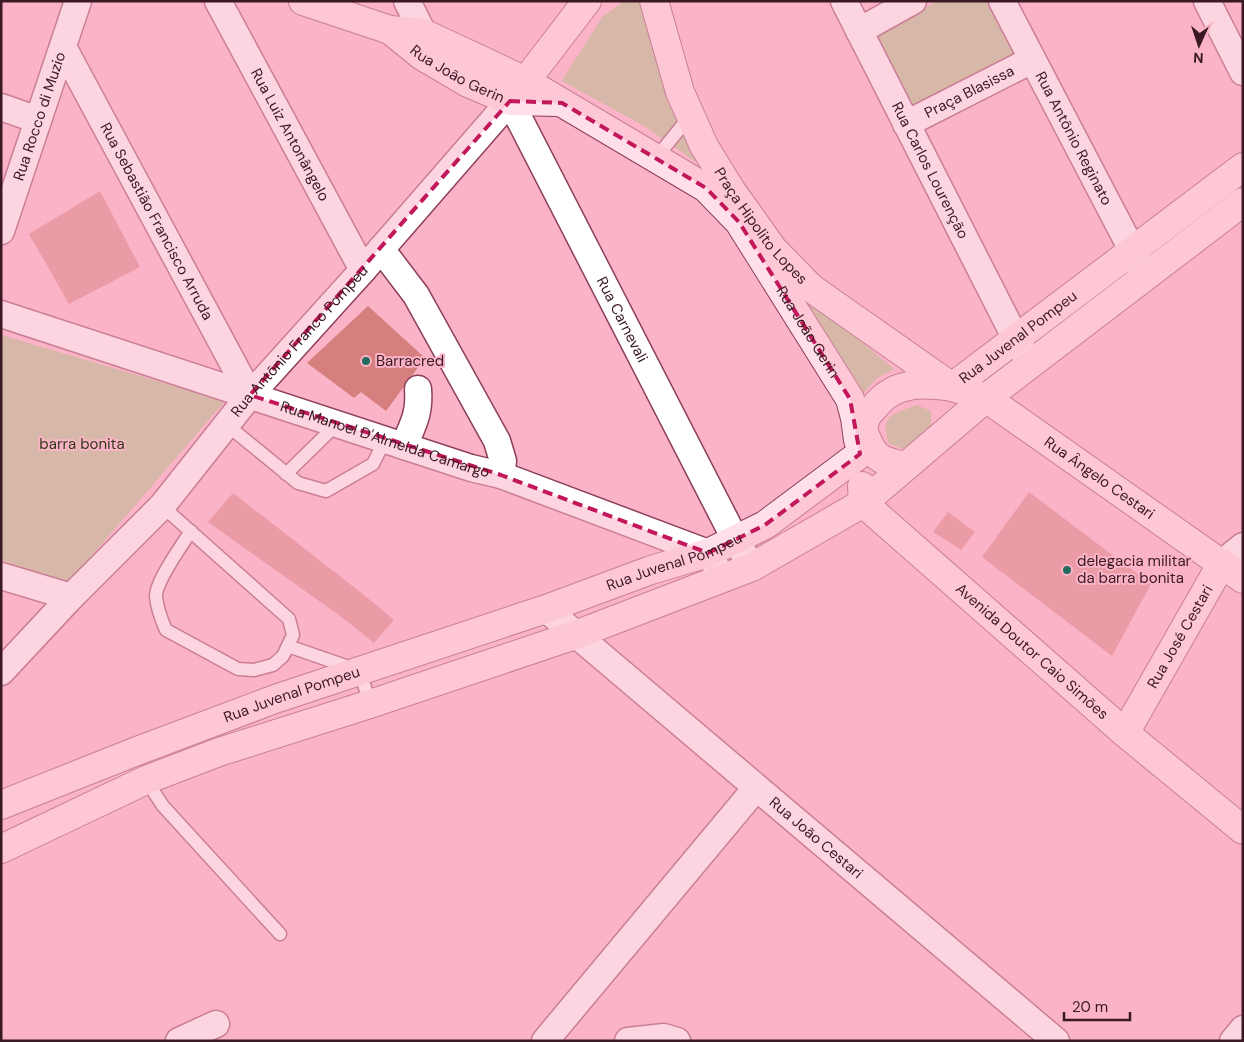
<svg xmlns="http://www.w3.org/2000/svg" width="1244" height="1042" font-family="'DM Sans',sans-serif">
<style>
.green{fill:#acbd80}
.building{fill:#d67f7f}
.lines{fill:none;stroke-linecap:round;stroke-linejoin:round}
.lane-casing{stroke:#8d3f5a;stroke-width:15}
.street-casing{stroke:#8d3f5a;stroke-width:29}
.secondary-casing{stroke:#8d3f5a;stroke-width:30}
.lane{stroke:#fff;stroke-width:12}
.street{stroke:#fff;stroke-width:26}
.secondary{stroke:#ffdfe9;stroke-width:28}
.marked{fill:none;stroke:#c2185b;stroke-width:4;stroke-dasharray:10 6;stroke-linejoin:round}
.poi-dot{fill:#246b5f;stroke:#fbb3c7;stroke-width:2}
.labels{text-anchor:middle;stroke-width:4;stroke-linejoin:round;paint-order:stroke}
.street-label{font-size:15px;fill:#3a1924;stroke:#fbb3c7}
.poi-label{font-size:15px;fill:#3a1924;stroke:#fbb3c7;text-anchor:start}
.park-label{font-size:15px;fill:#323a18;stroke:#fbb3c7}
</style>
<rect width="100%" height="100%" fill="#fbb3c7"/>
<path class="green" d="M625,1H643L700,165L646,127L562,81L602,17Z
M938,1H991L1018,53L911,110L872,36Z
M794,286L894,369L876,379L856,402Z
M1,335L225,401L69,582L1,560Z
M917,405L931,411V428L917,442L904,449L889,444C879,415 893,414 917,405Z"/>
<path class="building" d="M100,191L140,267L69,304L29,234Z
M368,306L425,358L386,411L361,392L354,398L307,363Z
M1029,492L1151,584L1112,656L982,557Z
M233,493L364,595L394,620L374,643L343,618L208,522Z
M948,512L975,532L961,550L933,532Z"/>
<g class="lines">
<defs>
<path id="lane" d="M656,158L690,116
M227,425L298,483L326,491L373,464L385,440
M286,474L337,424
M162,506L289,619L293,635L283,656L273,665L254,670L238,669L166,630C161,619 157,608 156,596C156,581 182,545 191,531
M288,646L360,671L370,704
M146,780L163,806L280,934"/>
<g id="street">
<path id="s1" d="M218,1L363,270"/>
<path d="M407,1L423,33L422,52"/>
<path id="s2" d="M844,1L1016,339L1026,356"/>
<path id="s3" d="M1002,1L1142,269"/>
<path d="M1207,1L1243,72"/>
<path d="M859,31L913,1"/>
<path id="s4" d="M63,47L250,395"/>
<path d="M1,107L38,120"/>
<path id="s5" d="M906,124L1032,60"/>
<path id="s6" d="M1,231L78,1"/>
<path d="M381,249L416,295L497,441L503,461L501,475"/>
<path id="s7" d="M1,314L471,468L501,475L708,553L715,564"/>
<path d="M404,446C413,424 420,414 418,389"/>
<path d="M1222,563L1243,546"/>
<path d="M1,576L71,597"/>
<path id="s8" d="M546,609L1056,1041"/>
<path id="s9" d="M1,672L71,597L162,506L250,395L363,270L510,101L735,539L752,567"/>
<path d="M179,1041L216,1024"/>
<path d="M545,1041L756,788"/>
<path d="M628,1041L664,1037L677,1041"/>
<path d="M1233,1041L1243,1029"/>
</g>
<g id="secondary">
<path id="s10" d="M303,1L390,30L423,33L479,59L527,82L706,188L739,222L850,399L855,418L858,440"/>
<path id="s11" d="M654,1L680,92L704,146L731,190L773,249L811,288L952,387L986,398L1243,579"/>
<path id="s12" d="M390,30L422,56L468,83L510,101L559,102"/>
<path d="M515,95L587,1"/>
<path d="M863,430C873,456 877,461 906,466"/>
<path id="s13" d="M862,486L863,503L1125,733L1243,830"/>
<path id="s14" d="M1125,733L1222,563"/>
<path id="s15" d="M1,805L137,751L275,699L546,609L651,570L708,553L765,525L860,454C861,442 861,428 867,416C869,412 874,408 877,404C897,381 924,383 952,387L1243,167"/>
<path d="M1,849L146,780L219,752L370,704L575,635L752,567L863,503L986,398L1243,202"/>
</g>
</defs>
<use href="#lane" class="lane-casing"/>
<use href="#street" class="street-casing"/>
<use href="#secondary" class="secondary-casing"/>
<use href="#lane" class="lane"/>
<use href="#street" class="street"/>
<use href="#secondary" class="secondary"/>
</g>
<path d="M0 0H1244V1042H0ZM510,101L562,103L706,188L739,222L850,399L860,454L765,525L708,553L501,475L250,395Z" fill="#fbb3c7" fill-opacity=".55" fill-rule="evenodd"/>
<path class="marked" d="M510,101L562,103L706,188L739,222L850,399L860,454L765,525L708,553L501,475L250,395Z"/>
<g class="poi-dot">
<circle cx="366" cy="361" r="5"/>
<circle cx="1067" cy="570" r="5"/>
</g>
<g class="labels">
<g class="street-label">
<text dy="5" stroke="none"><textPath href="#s12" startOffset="81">Rua João Gerin</textPath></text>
<text dy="5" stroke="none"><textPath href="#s5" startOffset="71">Praça Blasissa</textPath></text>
<text dy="5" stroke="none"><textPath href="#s6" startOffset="121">Rua Rocco di Muzio</textPath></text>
<text dy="5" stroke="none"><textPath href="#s1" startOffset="152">Rua Luiz Antonângelo</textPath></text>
<text dy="5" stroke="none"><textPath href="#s3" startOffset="155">Rua Antônio Reginato</textPath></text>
<text dy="5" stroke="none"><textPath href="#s2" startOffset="190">Rua Carlos Lourenção</textPath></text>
<text dy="5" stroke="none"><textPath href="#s4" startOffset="198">Rua Sebastião Francisco Arruda</textPath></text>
<text dy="5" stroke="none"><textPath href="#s11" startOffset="252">Praça Hipolito Lopes</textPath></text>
<text dy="5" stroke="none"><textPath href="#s9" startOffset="1011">Rua Carnevali</textPath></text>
<text dy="5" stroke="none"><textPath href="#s10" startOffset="625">Rua João Gerin</textPath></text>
<text dy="5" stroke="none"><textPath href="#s15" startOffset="1151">Rua Juvenal Pompeu</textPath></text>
<text dy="5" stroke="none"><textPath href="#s9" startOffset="446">Rua Antônio Franco Pompeu</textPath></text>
<text dy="5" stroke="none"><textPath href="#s7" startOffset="404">Rua Manoel D'Almeida Camargo</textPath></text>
<text dy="5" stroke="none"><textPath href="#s11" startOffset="679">Rua Ângelo Cestari</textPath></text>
<text dy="5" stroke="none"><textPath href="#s15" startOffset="716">Rua Juvenal Pompeu</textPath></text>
<text dy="5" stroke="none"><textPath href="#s14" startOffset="111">Rua José Cestari</textPath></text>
<text dy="5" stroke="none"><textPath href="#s13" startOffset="242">Avenida Doutor Caio Simões</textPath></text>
<text dy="5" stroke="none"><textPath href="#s15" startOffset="311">Rua Juvenal Pompeu</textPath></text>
<text dy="5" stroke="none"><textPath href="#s8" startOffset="354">Rua João Cestari</textPath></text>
</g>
<g class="poi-label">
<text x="376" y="366">Barracred</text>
<text x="1077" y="566">delegacia militar<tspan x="1077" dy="17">da barra bonita</tspan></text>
</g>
<g class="park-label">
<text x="82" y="449">barra bonita</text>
</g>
</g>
<rect width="1244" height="1042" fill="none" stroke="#3a1924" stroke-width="5"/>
<g transform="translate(1199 45) rotate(183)" stroke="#fbb3c7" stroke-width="4" paint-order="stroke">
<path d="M0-4L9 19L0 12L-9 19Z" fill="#3a1924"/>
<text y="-8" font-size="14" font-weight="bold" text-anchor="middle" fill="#3a1924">N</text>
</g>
<path d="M1064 1012v8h66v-8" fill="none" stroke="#3a1924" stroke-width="2.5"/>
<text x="1072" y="1012" font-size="15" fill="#3a1924" stroke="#fbb3c7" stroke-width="4" paint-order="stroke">20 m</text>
</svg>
